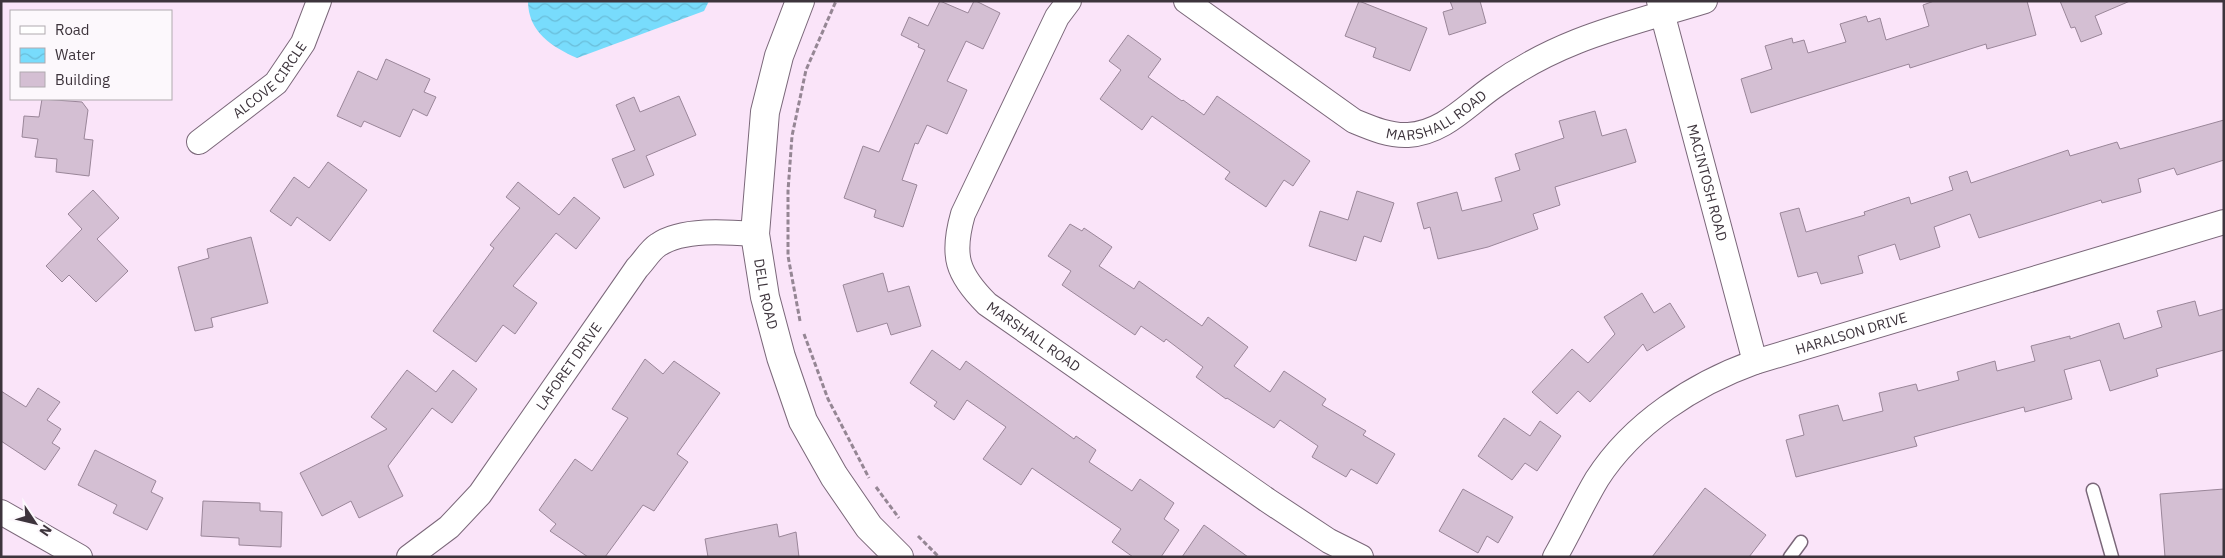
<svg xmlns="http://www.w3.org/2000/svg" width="2225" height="558" font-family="'IBM Plex Sans',sans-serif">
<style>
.water{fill:url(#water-waves)}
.building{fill:#d4bfd3;stroke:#9a8699}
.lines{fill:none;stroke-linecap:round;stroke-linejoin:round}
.service-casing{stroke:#7a6779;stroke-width:15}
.minor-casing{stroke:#7a6779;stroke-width:26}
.tertiary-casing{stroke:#7a6779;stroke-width:30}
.path{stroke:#958694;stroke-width:3;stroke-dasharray:5 2.5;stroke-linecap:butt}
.service{stroke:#fff;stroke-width:12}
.minor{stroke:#fff;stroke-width:24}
.tertiary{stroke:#fff;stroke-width:28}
.labels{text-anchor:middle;stroke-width:4;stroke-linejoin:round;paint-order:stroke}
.street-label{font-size:14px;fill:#3d343c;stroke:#fcf8fc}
</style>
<defs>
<pattern id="water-waves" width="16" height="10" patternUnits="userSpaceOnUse" patternTransform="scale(1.25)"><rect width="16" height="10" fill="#78dcfc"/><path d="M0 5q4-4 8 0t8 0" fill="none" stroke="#69bdd9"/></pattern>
</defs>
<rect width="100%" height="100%" fill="#fae4f9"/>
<path class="water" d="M528,1H709L704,11L577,58C552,47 528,32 528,1Z"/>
<path class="building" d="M940,1L968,13L974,1H976L1000,13L983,49L966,41L947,81L967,90L947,134L927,125L918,144L915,143L902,180L917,185L903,227L874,217L876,210L844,198L863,146L879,152L925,50L918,47L919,44L901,35L909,17L928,26Z
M1359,1L1427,28L1410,71L1373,57L1376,48L1345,36Z
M1450,1H1480L1486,23L1449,35L1443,12L1453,9Z
M1934,1H2027L2036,35L1987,49L1986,44L1910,68L1909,64L1751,113L1741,79L1772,69L1765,46L1792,38L1793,43L1804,40L1808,53L1846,42L1840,24L1866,16L1868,22L1880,18L1886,40L1929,26L1923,5Z
M2060,1H2130L2095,16L2102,34L2081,42L2075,27L2071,28Z
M1128,35L1161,59L1148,77L1182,101L1183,100L1204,115L1217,96L1310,161L1293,186L1284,180L1266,207L1225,179L1230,172L1152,116L1142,130L1100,99L1121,70L1109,61Z
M386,59L430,79L424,92L436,97L427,116L413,109L400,137L364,121L361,127L337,116L358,71L377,80Z
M679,96L696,135L646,156L654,175L624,188L612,159L635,150L616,105L634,97L640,112Z
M42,99L82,102L88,110L84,139L93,140L89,176L56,172L57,159L35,157L38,139L22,137L24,116L39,117Z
M1595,111L1602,136L1626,129L1636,162L1555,187L1560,205L1533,214L1538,229L1488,247L1438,259L1430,227L1424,229L1417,203L1457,192L1462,211L1502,201L1495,178L1520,170L1515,154L1564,138L1559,121Z
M2224,120V160L2177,175L2174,168L2138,179L2141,192L2102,203L2101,200L1979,238L1970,214L1934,227L1940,247L1900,260L1895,244L1858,256L1863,273L1821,284L1817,272L1798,277L1780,213L1799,208L1806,232L1865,215L1864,212L1909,197L1911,204L1953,190L1949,177L1967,171L1971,183L2068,150L2070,156L2117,142L2120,149Z
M328,162L367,190L330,241L297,217L291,226L270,211L294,177L309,188Z
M518,182L559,215L574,197L600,218L576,249L556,233L513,286L537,303L515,334L503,325L476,362L433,331L494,248L490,245L520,208L506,197Z
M93,190L119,218L97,239L128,271L96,302L69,275L62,282L46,266L82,229L68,214Z
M1357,191L1394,203L1381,242L1364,236L1356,261L1309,246L1320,211L1348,220Z
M1070,224L1082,231L1084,228L1112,247L1099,266L1134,289L1139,281L1202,326L1208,317L1248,347L1234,366L1270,392L1284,371L1326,399L1322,405L1366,431L1363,435L1395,454L1377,484L1351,469L1346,477L1312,457L1318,446L1280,420L1274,428L1227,398L1226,399L1196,377L1203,367L1166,339L1164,342L1141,326L1135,335L1062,285L1071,271L1048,256Z
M251,237L268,303L211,318L213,327L195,331L178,267L209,258L207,249Z
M883,273L888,292L909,286L921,326L891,335L887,323L857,332L843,285Z
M1642,293L1654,313L1670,303L1685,327L1647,351L1643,344L1590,402L1578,391L1557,414L1532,392L1572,349L1588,363L1615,334L1604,317Z
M2195,301L2199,316L2224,309V350L2156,369L2158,376L2110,391L2100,360L2064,370L2072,399L2025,412L2024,407L1914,437L1917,446L1796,477L1786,440L1804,435L1799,415L1838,405L1843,421L1883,411L1879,393L1916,384L1918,391L1959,380L1957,372L1995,361L1997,371L2035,361L2031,346L2070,336V339L2119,323L2124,339L2162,327L2157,311Z
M932,350L960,370L966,361L1074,439L1076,436L1096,450L1089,462L1132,491L1140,479L1174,503L1164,519L1179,530L1161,557H1133L1112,542L1121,529L1032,468L1021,485L983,459L1006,427L967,400L954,420L934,406L937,402L910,383Z
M645,359L663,374L674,361L720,393L677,454L688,462L654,511L643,505L605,557H588L550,531L556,524L539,510L575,459L592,471L628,418L612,409Z
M407,370L436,392L453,370L477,389L452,423L432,408L388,466L403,496L359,518L351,501L322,516L300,473L387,429L371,417Z
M38,388L60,402L47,420L61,429L52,443L60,448L45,470L1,441V391L26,407Z
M1504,418L1530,436L1540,421L1561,436L1537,471L1525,463L1512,480L1478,456Z
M95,450L156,481L151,492L163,498L147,530L113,513L117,505L78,485Z
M1705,488L1766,535L1749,557H1652Z
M1463,489L1513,517L1498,543L1487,536L1478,553L1439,531Z
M2224,489V557H2165L2160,494Z
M203,501L260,503V511L282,512L281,547L239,545V538L201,536Z
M777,524L779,537L796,532L799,557H708L705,539Z
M1204,525L1248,557H1182Z"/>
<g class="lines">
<defs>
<path id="service" d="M2093,490L2112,557
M1790,557L1801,542"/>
<g id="minor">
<path id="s1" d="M1069,1L1057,17L963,214C951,256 957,274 987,304L1267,500L1329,541L1361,557"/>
<path id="s2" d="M1186,1L1354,121C1371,128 1389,136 1408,135C1443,133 1466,106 1493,87C1561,38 1627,25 1705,1"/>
<path id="s3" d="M1659,1L1755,362"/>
<path id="s4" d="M199,142L276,83L303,43L319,1"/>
<path d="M1,512L80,557"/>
<path id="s5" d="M409,557L449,527L480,494L637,268C644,261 650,250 658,245C682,228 729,232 755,234"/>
<path id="s6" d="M1555,557C1570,531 1582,504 1597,479C1633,423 1694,384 1755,362L2224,222"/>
</g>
<g id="tertiary">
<path id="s7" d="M800,1L779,56L765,112L755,234L765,297L781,357L803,421L834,476L869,527L899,557"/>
</g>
</defs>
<use href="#service" class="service-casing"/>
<use href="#minor" class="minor-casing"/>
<use href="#tertiary" class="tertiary-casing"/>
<path class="path" d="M800,321L788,256V191L792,136L806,70L836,1
M804,334L828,399L869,478
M876,487L899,518
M918,536L939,557"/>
<use href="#service" class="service"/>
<use href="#minor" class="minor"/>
<use href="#tertiary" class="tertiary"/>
</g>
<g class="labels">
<g class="street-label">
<text dy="5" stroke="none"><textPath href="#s4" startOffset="95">ALCOVE CIRCLE</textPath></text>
<text dy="5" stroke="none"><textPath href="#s2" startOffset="296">MARSHALL ROAD</textPath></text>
<text dy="5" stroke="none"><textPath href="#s3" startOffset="188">MACINTOSH ROAD</textPath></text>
<text dy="5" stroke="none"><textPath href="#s7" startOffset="300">DELL ROAD</textPath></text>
<text dy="5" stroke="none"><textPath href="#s6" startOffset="389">HARALSON DRIVE</textPath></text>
<text dy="5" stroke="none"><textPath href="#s1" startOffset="395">MARSHALL ROAD</textPath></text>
<text dy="5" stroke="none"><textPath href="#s5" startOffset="251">LAFORET DRIVE</textPath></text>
</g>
</g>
<rect width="2225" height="558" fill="none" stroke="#3d343c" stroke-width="5"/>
<rect x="10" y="10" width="162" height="90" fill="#fcf8fc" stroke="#b0aaaf"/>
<rect x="20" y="26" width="25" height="8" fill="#ffffff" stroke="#b0aaaf"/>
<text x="55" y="35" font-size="15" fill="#3d343c">Road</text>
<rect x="20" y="48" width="25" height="15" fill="url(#water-waves)" stroke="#b0aaaf"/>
<text x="55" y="60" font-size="15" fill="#3d343c">Water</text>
<rect x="20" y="72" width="25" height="15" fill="#d4bfd3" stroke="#b0aaaf"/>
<text x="55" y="85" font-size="15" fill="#3d343c">Building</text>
<g transform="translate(35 523) rotate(125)" stroke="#fcf8fc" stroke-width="4" paint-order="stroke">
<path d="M0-4L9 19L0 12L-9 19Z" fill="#3d343c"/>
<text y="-8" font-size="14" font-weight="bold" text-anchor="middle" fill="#3d343c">N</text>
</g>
</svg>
